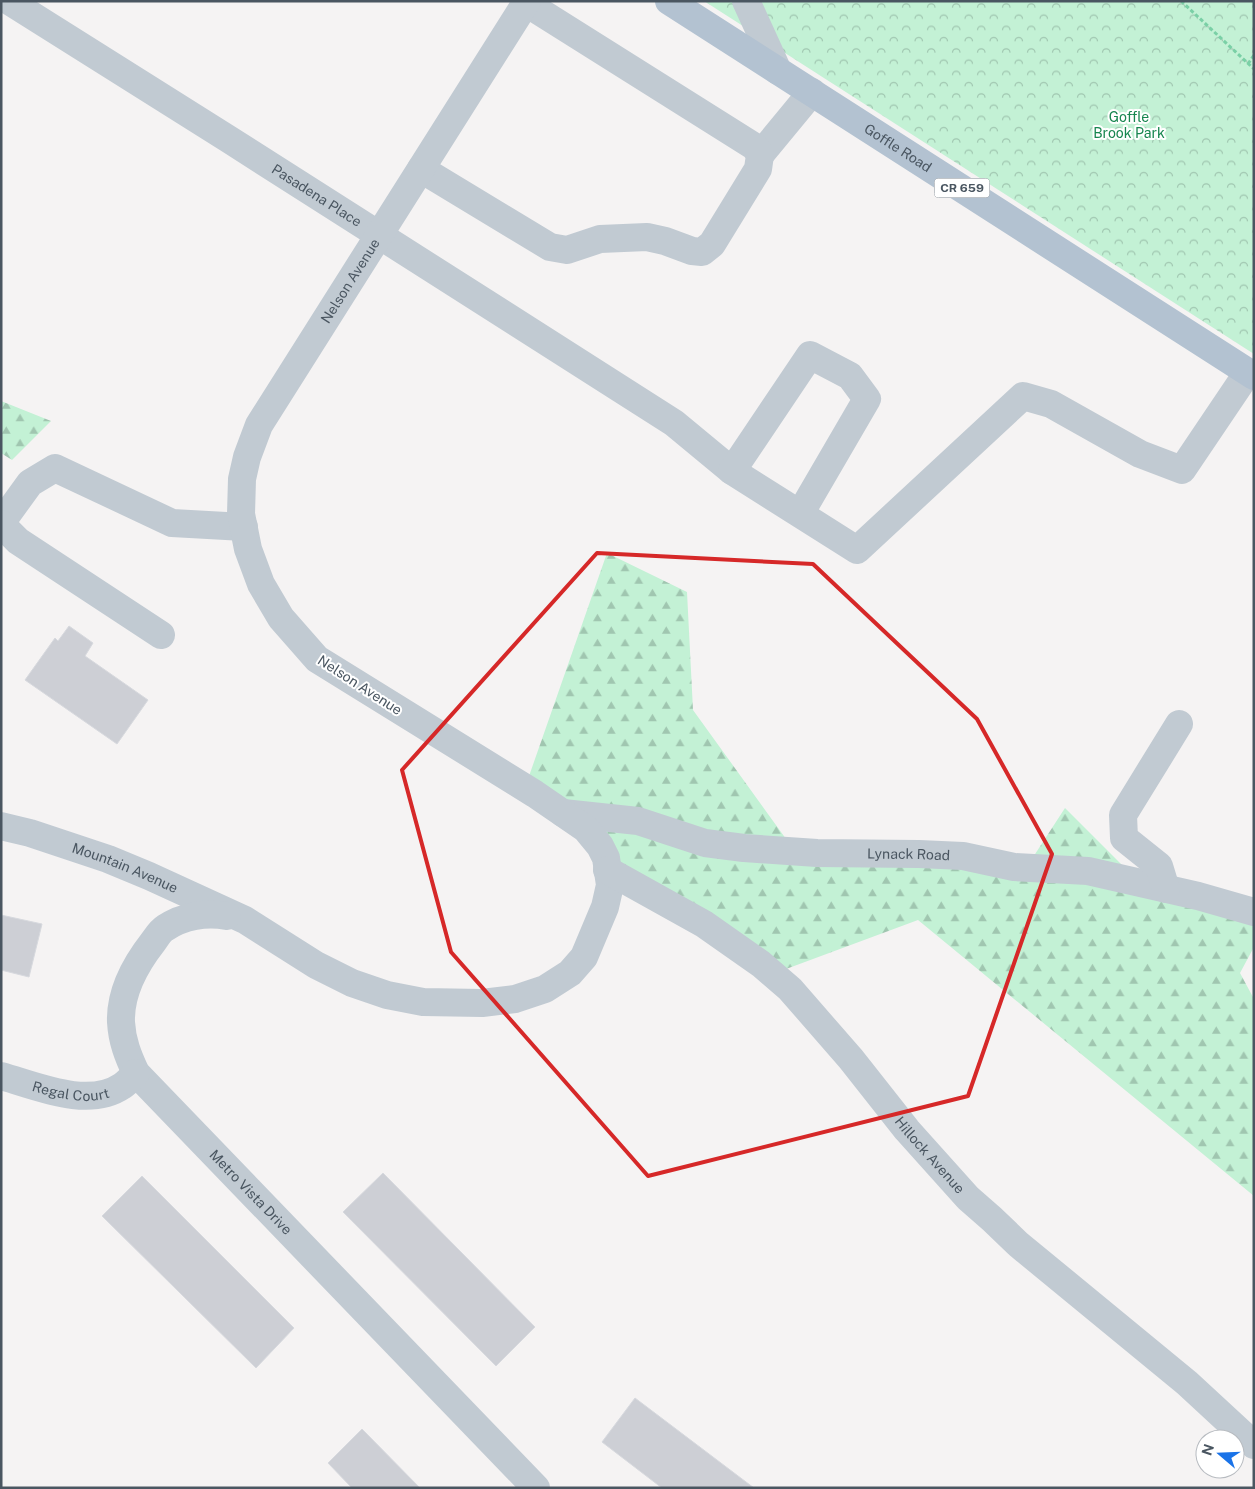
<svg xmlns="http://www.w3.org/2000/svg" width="1255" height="1489" font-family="'Public Sans',sans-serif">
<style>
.forest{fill:url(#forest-firs)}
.park{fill:url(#park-crowns)}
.building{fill:#cdcfd5;stroke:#d7d9de}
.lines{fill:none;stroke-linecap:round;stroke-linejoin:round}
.path{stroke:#7ad0a6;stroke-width:3;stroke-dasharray:4 2.5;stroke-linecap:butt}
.minor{stroke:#c1cad2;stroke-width:28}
.major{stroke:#b3c2d1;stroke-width:28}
.marked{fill:none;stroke:#d62828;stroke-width:4;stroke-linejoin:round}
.labels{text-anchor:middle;stroke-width:4;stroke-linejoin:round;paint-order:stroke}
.shield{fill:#fff;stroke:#808990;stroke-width:1}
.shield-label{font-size:12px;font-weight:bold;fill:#4a5661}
.park-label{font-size:14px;fill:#17864f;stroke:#fff}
.street-label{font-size:14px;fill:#4a5661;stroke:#fff}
</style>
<defs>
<pattern id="forest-firs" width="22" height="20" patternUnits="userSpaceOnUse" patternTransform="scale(1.25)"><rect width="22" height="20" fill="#c3f1d5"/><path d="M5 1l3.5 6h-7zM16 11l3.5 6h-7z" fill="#a0c6b0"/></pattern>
<pattern id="park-crowns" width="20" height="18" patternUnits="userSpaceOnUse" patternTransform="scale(1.25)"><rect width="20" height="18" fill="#c3f1d5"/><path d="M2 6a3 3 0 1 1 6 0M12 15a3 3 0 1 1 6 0" fill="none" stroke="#a0c6b0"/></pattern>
</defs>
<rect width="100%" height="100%" fill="#f5f3f3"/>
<path class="forest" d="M1,401L51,421L12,460L1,453Z
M607,553L687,592L693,710L794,850L1026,868L1065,808L1135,878L1254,904V947L1240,973L1254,999V1196L918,920L778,972L614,864L528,779Z"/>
<path class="park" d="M704,1H1254V354Z"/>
<path class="building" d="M69,626L93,643L85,656L148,700L117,744L25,680L55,638L58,641Z
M1,915L42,924L29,977L1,970Z
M383,1173L535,1327L496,1366L343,1212Z
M142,1176L294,1328L256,1368L102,1216Z
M635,1398L754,1488H662L602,1442Z
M362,1429L420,1488H352L328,1463Z"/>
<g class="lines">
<path class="path" d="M1181,1L1254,69
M1248,64L1254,55"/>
<g class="minor">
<path id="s1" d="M9,1L230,140L674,423L732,471"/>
<path d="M746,1L778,71"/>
<path d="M760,155L812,92"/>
<path d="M421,169L550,247L567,250L600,239L647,237L665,241L692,251L702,252L712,244L758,169L760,155L755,147L526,3"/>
<path d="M800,514L867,399L850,376L810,355L732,471L857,550L1023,396L1051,404L1140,454L1182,470L1248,372"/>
<path d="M1,523L30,483L55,468L172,523L244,527"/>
<path d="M1,524L18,541L161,635"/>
<path id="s2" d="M563,813L638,821L705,843L744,848L817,853L919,854L963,856L1014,867L1088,871L1198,896L1254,912"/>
<path id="s3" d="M1,826L30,833L108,859L149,876L245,920L316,965L352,983L387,995L423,1002L482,1003L515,999L545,989L570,973L584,957L605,907L610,885L606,858L600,846L586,829L535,794L317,659L281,618L261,584L248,549L241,514L242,479L247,457L259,425L527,1"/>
<path id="s4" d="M607,870L704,924L761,964L790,989L851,1059L907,1130L968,1198L992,1219L1018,1244L1187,1383L1254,1445"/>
<path d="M1166,889L1159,866L1124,838L1123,815L1179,724"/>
<path id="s5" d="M227,916C206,912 183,916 165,928C160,931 156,938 153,942C135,965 120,993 121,1022C122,1041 128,1056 136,1073L536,1488"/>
<path id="s6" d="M1,1076C37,1086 88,1109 122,1086C127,1083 132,1077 136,1073"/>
</g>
<path class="major" id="s7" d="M669,1L1254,376"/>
</g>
<path class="marked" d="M597,553L813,564L977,719L1052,854L968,1096L648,1176L451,952L402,770Z"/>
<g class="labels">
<rect class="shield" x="934.5" y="178.5" width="55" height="19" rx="4"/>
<g class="shield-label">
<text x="962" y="192">CR 659</text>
</g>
<g class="park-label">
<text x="1129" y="122">Goffle<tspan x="1129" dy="16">Brook Park</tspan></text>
</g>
<g class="street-label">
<text dy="5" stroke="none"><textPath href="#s7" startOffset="272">Goffle Road</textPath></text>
<text dy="5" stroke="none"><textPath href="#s1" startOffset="364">Pasadena Place</textPath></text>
<text dy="5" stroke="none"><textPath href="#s3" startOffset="1522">Nelson Avenue</textPath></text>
<text transform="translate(360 685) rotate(33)" y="5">Nelson Avenue</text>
<text dy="5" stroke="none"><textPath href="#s2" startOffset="350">Lynack Road</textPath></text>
<text dy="5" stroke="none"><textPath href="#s3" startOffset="131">Mountain Avenue</textPath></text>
<text dy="5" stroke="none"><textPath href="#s6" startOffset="72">Regal Court</textPath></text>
<text dy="5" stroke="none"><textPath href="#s4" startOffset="436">Hillock Avenue</textPath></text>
<text dy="5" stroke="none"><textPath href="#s5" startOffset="390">Metro Vista Drive</textPath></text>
</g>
</g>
<rect width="1255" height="1489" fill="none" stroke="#4a5661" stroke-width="5"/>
<g transform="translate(1220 1454) rotate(289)"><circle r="24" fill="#ffffff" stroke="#b7bbc0"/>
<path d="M0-4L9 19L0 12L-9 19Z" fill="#1a73e8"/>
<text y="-8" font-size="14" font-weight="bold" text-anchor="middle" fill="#4a5661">N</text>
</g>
</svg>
